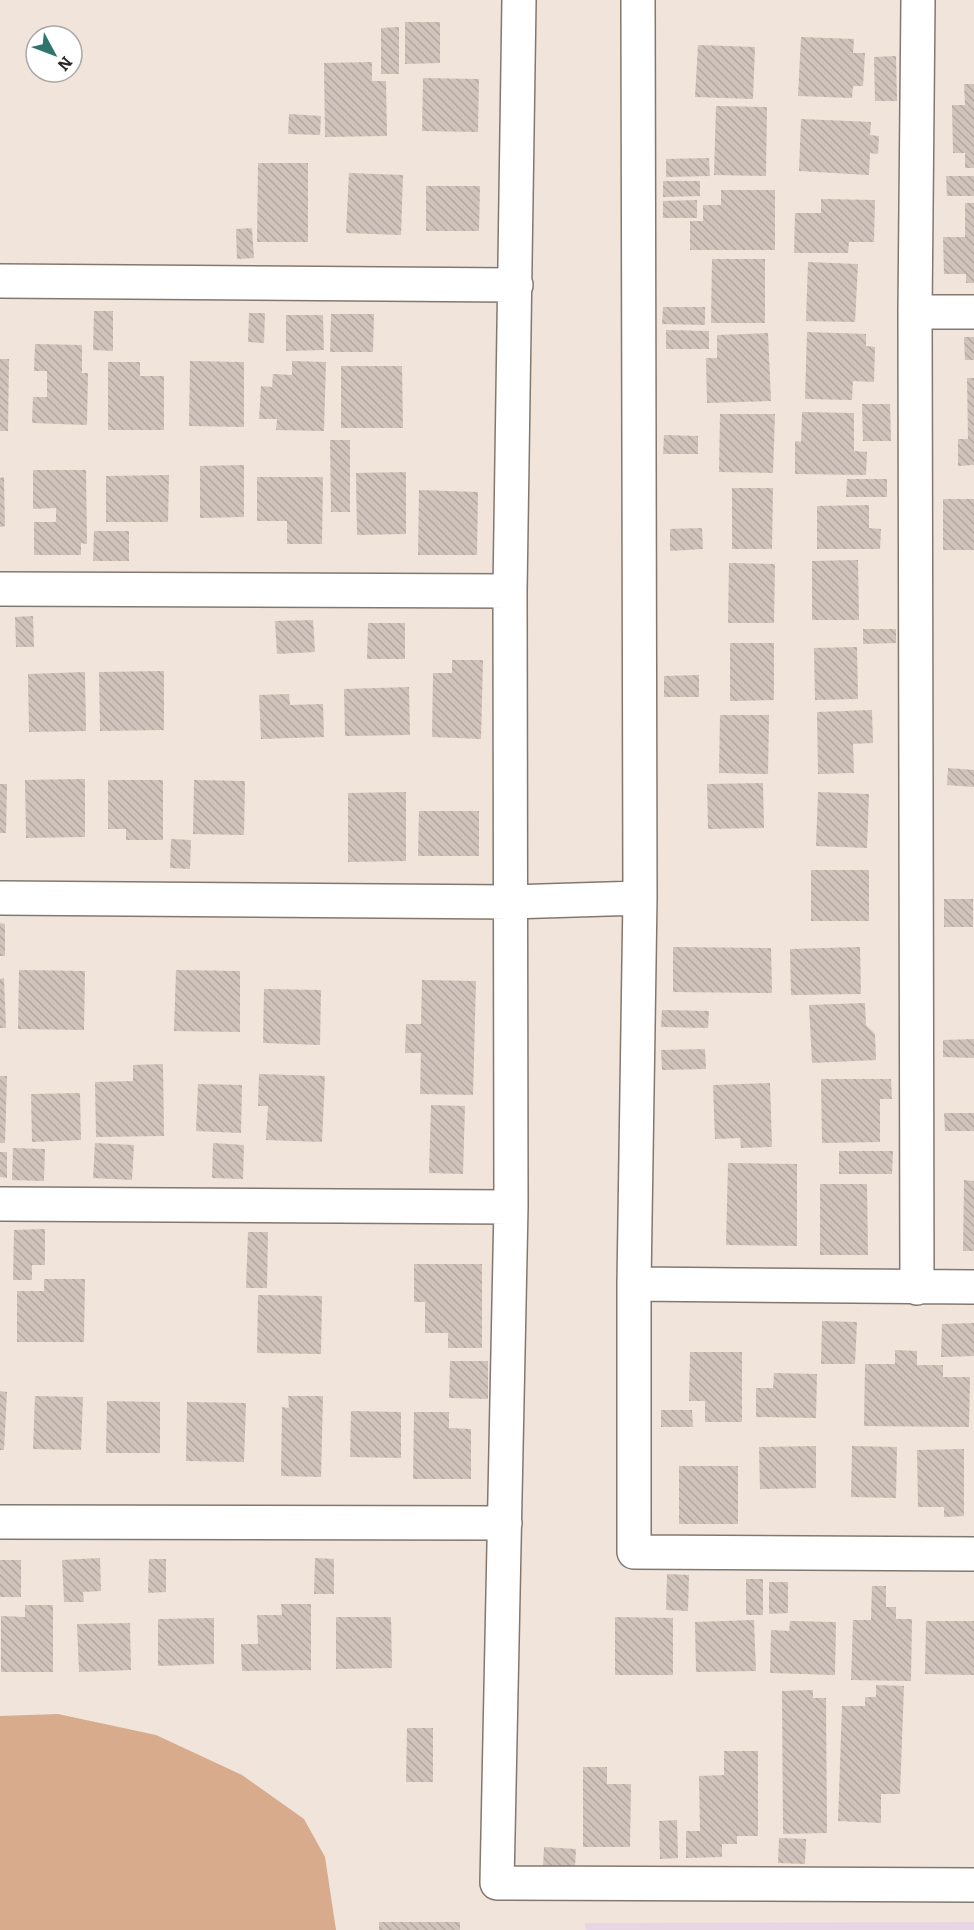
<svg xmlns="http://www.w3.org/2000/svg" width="974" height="1930" font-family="Bitter,serif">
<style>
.education{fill:#e9d6e5}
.garden{fill:#d7ab8b}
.building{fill:url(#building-back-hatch)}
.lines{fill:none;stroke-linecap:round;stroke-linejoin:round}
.minor-casing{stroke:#83786f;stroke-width:36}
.minor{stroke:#fff;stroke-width:33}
</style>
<defs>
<pattern id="building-back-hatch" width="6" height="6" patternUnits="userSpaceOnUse" patternTransform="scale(1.5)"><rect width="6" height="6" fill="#d0c3bb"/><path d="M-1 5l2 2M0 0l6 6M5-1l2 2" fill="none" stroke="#b3a7a0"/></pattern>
</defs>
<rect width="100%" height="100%" fill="#f1e4db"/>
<path class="education" d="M974,1922V1930H586L585,1923Z"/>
<path class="garden" d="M58,1714L156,1735L242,1775L304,1819L325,1857L336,1930H0V1716Z"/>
<path class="building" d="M405,22H440V63L405,64Z
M399,27V74H381V28Z
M801,37L854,39L853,53H865L863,86H853L852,98L798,96Z
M698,45L755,47L753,99L695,97Z
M896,56L897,101H875L874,57Z
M372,62V81H386L387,136L325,137L324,63Z
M423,78L479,79L478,132L422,131Z
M964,84H974V168H965V153H953L952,105H965Z
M716,106L767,107L766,176L714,175Z
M289,114L321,116L320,135L288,134Z
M801,119L871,122L870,135L879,136L878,154L870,153L869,175L799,171Z
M709,158L710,176L666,177V159Z
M258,163H308V242H257Z
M349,173L403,175L401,235L346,233Z
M946,176H974V196H947Z
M663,181H700V196L663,197Z
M426,186H480L479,231H426Z
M721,190H775V250H690V221H703V205H721Z
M821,199L875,200L874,242H849L848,253H794L795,213H821Z
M697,200V218H663V201Z
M965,203H974V283H966V274H944L943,237H965Z
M252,228L254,258L237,259L236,229Z
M712,259H765V323H711Z
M808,262L858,264L855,322L806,321Z
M663,307H705V325L662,324Z
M94,311H113V351L93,350Z
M249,313H265L264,343L248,342Z
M331,314H374L373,352H330Z
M286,315H323L324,350L286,351Z
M666,330L709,331V349H666Z
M807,332L866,334V346L875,347L874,382L853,381L852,400L805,399Z
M768,333L771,401L707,403L706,358H717V335Z
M964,337H974V360H965Z
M35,344L82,345V373H88L87,425L32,423L33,397H47V371H34Z
M0,359H9L8,431H0Z
M190,361L244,362V427L189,426Z
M292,361L326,362L324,431L276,430L277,419H259L261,386L272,387L273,374L292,375Z
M108,362H140V376H164V430H108Z
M341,366H402L403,428H341Z
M967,378H974V465L958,466V439H968Z
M862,404H890L891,441H863Z
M802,412L854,413V451L867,452L866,475L795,474V441L801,442Z
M720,414H775L773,473L719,472Z
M664,435L698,436V454H663Z
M330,440H350V512H331Z
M244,465V517L200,518V466Z
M33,470H86L87,544L81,543V555H34V522H56V508L33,509Z
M406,472V534L357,535L356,473Z
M169,475L168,522H106V476Z
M4,477L5,526L0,527V478Z
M257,477H323L322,544H287V521H257Z
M847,479H887V497H846Z
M732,488H773L772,549H732Z
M419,490L478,492L477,555H418Z
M943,499H974V550H943Z
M869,505V528L881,529L880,549H817V506Z
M702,528L703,549L670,551V529Z
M94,531H129V561H93Z
M858,560L859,620H812V561Z
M729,563L775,564L774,623H728Z
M33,616L34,647H16L15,617Z
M313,620L315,652L277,654L275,621Z
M368,623H405V659H367Z
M863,629H896V643L863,644Z
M730,643H774V700L730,701Z
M857,647L858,699L815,700L814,648Z
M452,660H483L481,739L432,737L433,673H452Z
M164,671V730L100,731L99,672Z
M85,672L86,731L29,732L28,674Z
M699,675V697H664V676Z
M409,687L410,735L345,736L344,689Z
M289,694L290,705L323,704L324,737L261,739L259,695Z
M872,710L873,743L853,744L854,773L818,774L817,712Z
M720,715H769L768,774L719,773Z
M948,768L974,770V787L947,785Z
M85,779V837L26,838L25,780Z
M108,780H163V840H126V829H108Z
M194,780L245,781L244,835L193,834Z
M763,783L764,828L708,829L707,784Z
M0,784H7L6,833H0Z
M406,792V861L348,862V793Z
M818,792L869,794L867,848L816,846Z
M419,811H479V856H418Z
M171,839L191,840L190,869L170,868Z
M811,870H869V921H811Z
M944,899H973V927H944Z
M0,923L5,924V956H0Z
M673,947L771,948L772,993L673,992Z
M860,947L861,994L791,995L790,949Z
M19,970L85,971L84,1030L18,1029Z
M176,970L240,971V1032L174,1031Z
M4,978L6,1028H0V979Z
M422,980L476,981L473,1095L420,1094L421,1053H405L406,1024H421Z
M264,989L321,990L320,1045L263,1043Z
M865,1003L866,1025L875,1034L876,1060L812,1063L809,1005Z
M662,1010L709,1011L708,1028L661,1027Z
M974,1039V1058L943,1057V1040Z
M705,1049L706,1069L662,1070L661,1050Z
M163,1064L164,1136L96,1137L95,1082L133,1081V1065Z
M259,1074L325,1076L322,1142L266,1140L268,1106H258Z
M0,1076H7L5,1143H0Z
M821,1079H891L892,1099H880V1142L822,1143Z
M770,1083L772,1147L741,1148L740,1138L715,1139L713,1085Z
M198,1084L242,1085L241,1133L196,1131Z
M80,1093L81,1140L32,1142L31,1094Z
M431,1105L465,1106L463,1174L429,1173Z
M944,1113H974V1131H945Z
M95,1143L134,1145L132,1180L93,1178Z
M213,1143L244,1145L243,1179L212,1178Z
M13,1148L45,1149L44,1181L12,1180Z
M839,1151H893L892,1174H839Z
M0,1152H7V1178L0,1177Z
M728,1163L797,1164V1246L726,1245Z
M964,1180L974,1181V1251H963Z
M820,1184H867L868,1255H820Z
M45,1229V1265H32V1280H13L14,1230Z
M248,1232H268L267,1288H246Z
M414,1264H482V1348H448V1333H425V1302H414Z
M44,1279H85L84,1342H17V1291H44Z
M258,1295L322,1296L321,1354L257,1353Z
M822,1321L857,1322L855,1364H821Z
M974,1323V1356L941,1357L942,1324Z
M895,1350L917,1351V1365H943V1377H970L969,1427L864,1426L865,1364H895Z
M690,1352H742V1422H705V1401H689Z
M450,1361H488V1399L449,1398Z
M774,1373L817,1374L816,1418L756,1417V1388H773Z
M0,1391L7,1392L4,1450H0Z
M35,1396L83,1397L81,1450L33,1449Z
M288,1396H323L321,1477L281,1476L282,1407L289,1408Z
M107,1401L160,1402V1453H106Z
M187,1402L246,1403L244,1462L186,1461Z
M661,1410H692L693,1427H661Z
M351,1411L401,1412V1458L350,1457Z
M414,1412H449V1428L471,1429V1479H413Z
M816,1446V1488L760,1489L759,1447Z
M852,1446L897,1447L896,1498L851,1497Z
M964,1449V1516L944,1517V1507H918L917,1450Z
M679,1466H738V1524H679Z
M100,1558L101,1591L83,1592L84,1602H64L62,1560Z
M315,1558L334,1559V1594H314Z
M149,1559H166V1592L148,1593Z
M0,1560H21V1597H0Z
M667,1574L689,1575L688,1611L666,1610Z
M746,1579H763V1615H746Z
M769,1582H788V1613L769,1614Z
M872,1586H886V1607H896V1619H912L911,1681L851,1680L853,1620H871Z
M281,1604H311V1670L242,1671L241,1644H258L257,1615H282Z
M25,1605H53V1672H1V1616L25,1617Z
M336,1617H391L392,1668L336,1669Z
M615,1617L673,1618V1675H615Z
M214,1618V1664L158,1666V1619Z
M754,1620L756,1671L696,1672L695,1622Z
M790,1621L836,1622L835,1675L770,1673L771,1630L789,1631Z
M926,1621H974V1675L925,1674Z
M130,1623L131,1670L79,1672L77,1624Z
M876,1685L904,1686L900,1794H881V1823L838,1821L842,1706H865V1697H876Z
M813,1690V1698H826L827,1833L783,1834L782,1691Z
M407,1728H433V1782H406Z
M724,1751H758V1836H737V1844H722V1857L686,1858V1831H700L699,1776L724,1775Z
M583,1767H607V1784H631L630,1847H583Z
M677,1820L678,1858L660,1859L659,1821Z
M779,1838L806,1839L805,1864L778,1863Z
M544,1847L576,1849L575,1868L543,1866Z
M379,1922H460V1930H379Z"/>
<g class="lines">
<defs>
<path id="minor" d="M519,0L510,591L511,1207L497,1883L974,1885
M638,0L640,898L634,1284V1552L974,1554
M0,281L516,285
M915,312H974
M0,589L510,591
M0,898L510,902L640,898
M0,1204L511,1207
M634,1284L974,1287
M917,1288L915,312L918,0
M0,1522L505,1523"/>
</defs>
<use href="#minor" class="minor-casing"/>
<use href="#minor" class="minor"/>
</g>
<g transform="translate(54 54) rotate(131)"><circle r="28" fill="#ffffff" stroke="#aaa8a7" stroke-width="1.5"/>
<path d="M0-4.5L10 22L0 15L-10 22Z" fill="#2d756d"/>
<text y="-9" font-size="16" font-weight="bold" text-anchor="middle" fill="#2b2623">N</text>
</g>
</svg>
